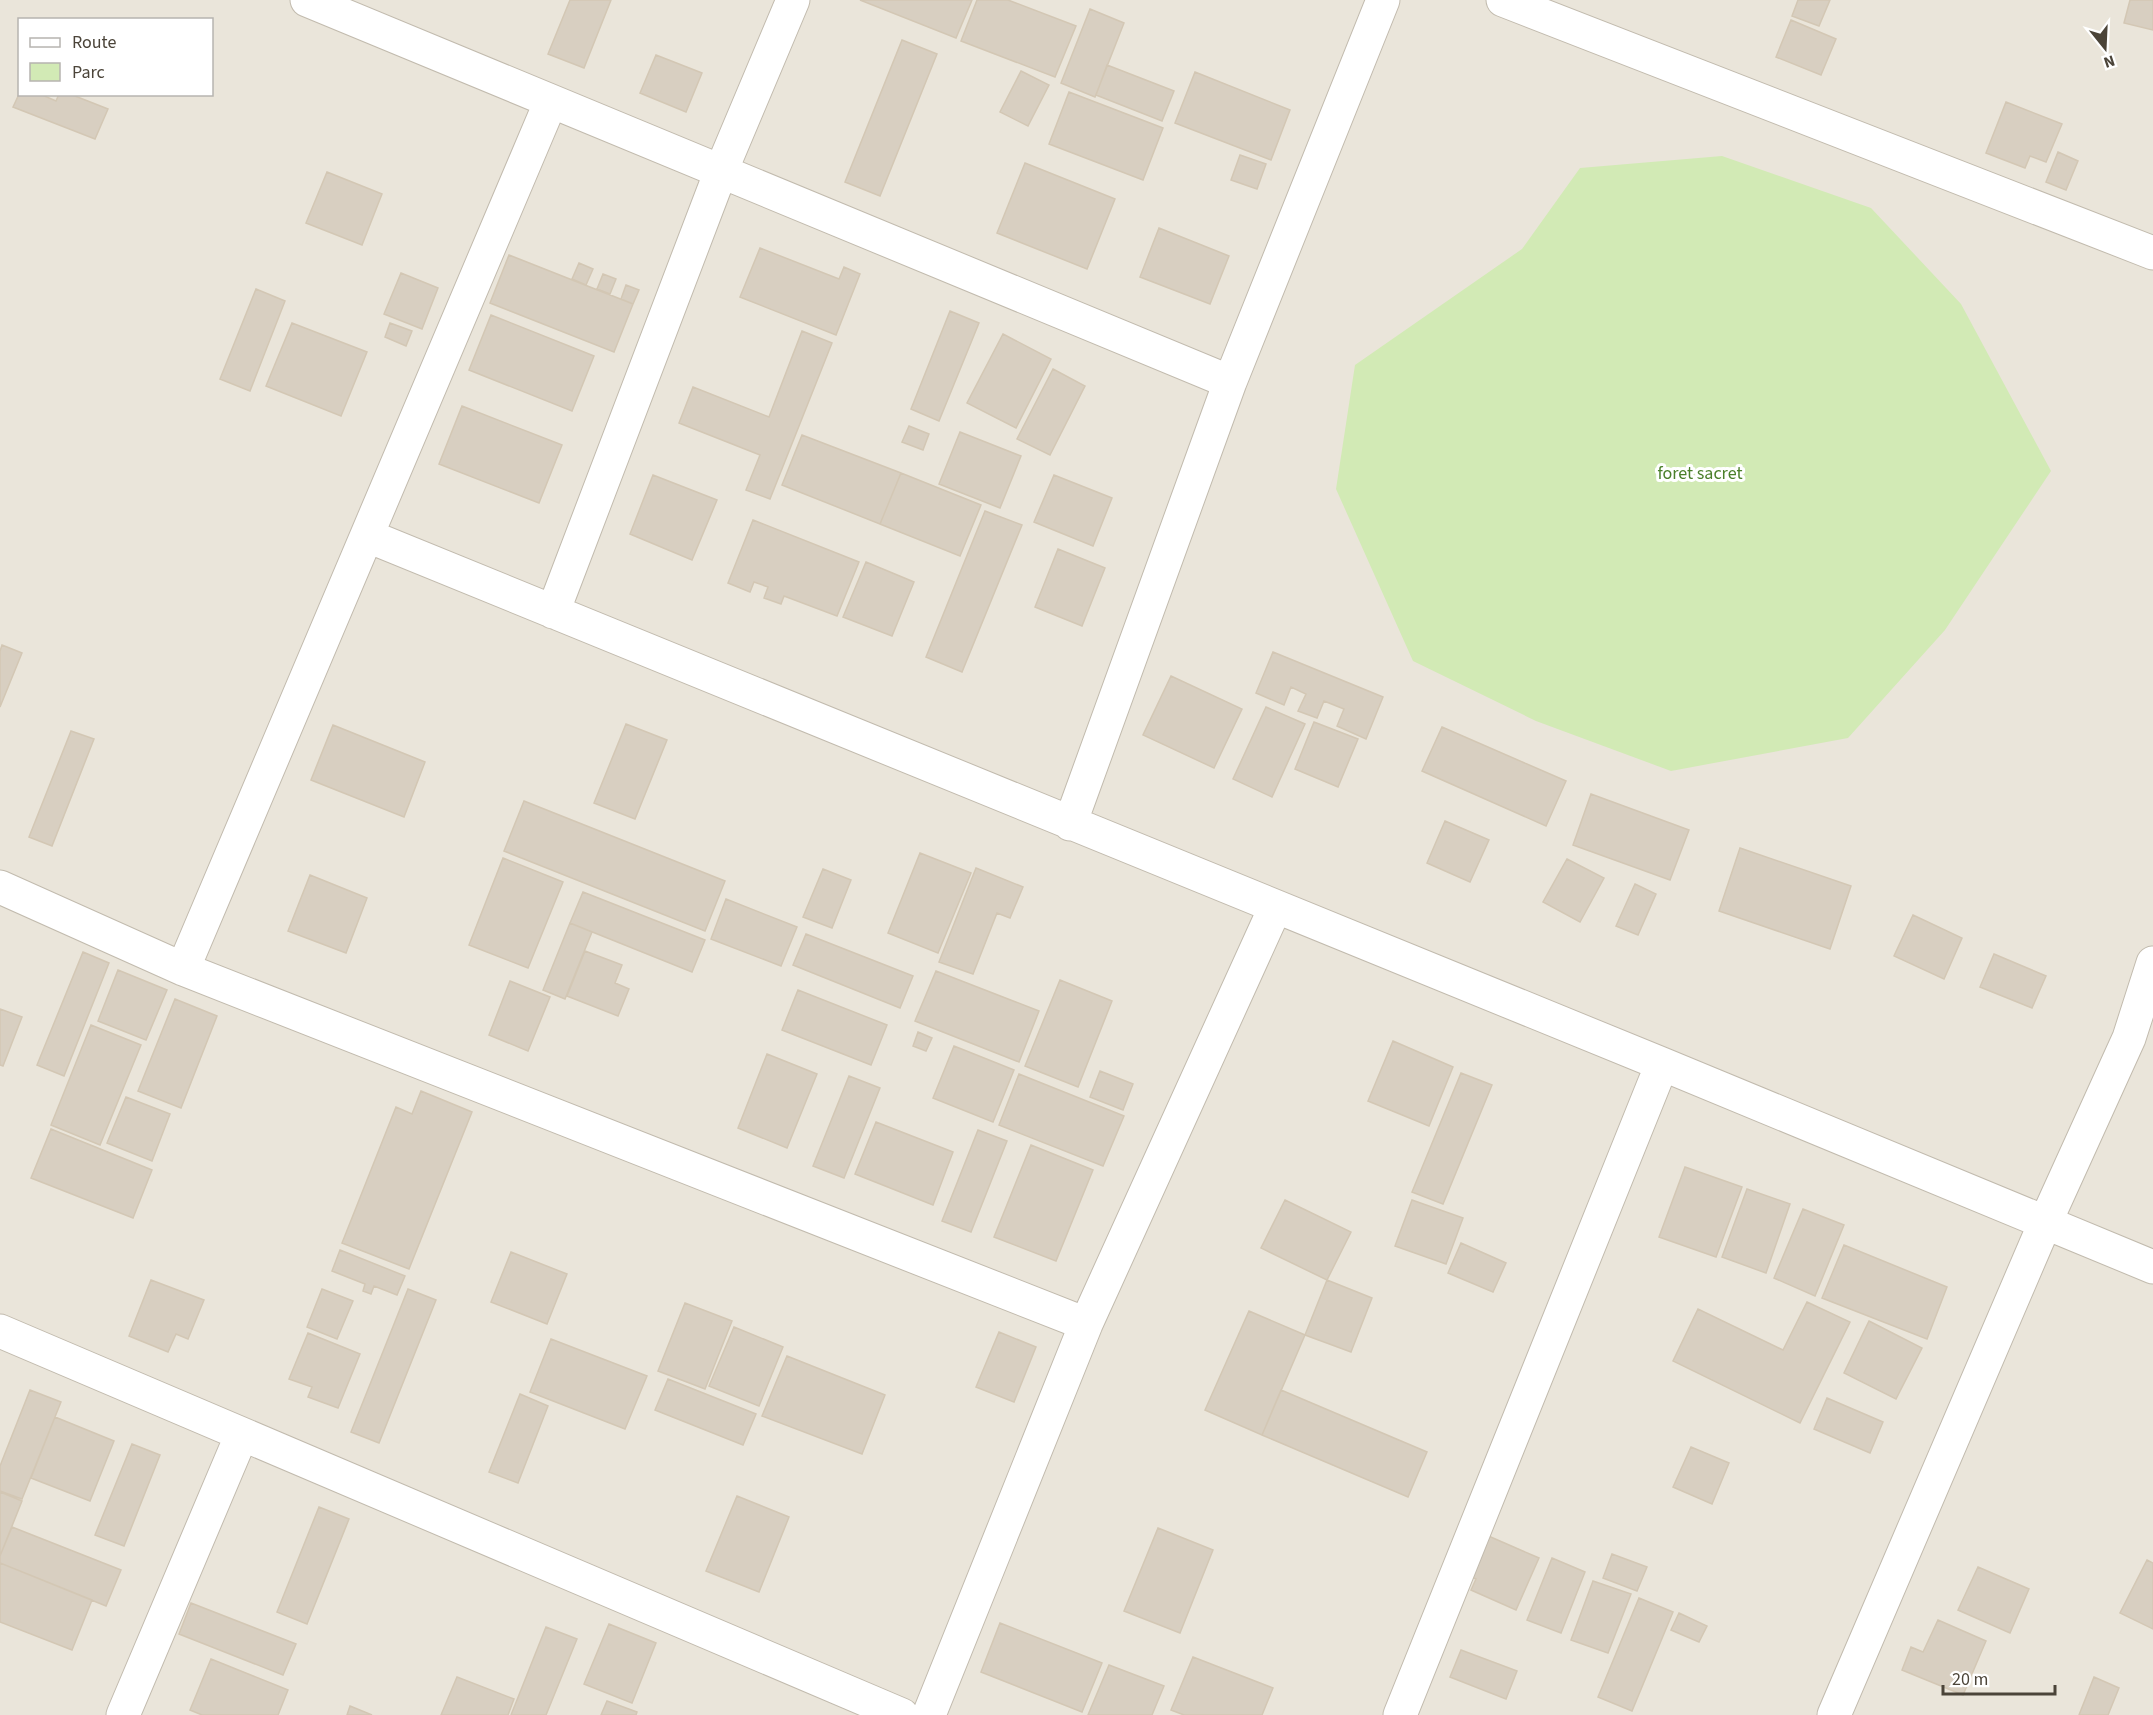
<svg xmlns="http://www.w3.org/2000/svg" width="2153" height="1715" font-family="'Source Sans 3',sans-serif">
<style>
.residential{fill:#eae5da;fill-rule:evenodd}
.green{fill:#d2eab5}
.building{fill:#d8cfc1;stroke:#d3c7b4;stroke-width:1.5}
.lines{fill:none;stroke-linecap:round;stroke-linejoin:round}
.street-casing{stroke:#c2bbae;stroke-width:35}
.street{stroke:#fff;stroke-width:33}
.labels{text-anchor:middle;stroke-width:6;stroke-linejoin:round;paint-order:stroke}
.park-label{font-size:18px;fill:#4a7f2a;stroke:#fff}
</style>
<rect width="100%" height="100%" fill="#f6f3ec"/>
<path class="residential" d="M0,0H2153V1715H0ZM20,20H212V94H20Z"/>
<path class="green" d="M1722,156L1871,208L1961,304L2051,471L1945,630L1848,738L1671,771L1536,721L1413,661L1336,489L1355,365L1522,249L1580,168Z"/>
<path class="building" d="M570,0H611L584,68L548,54Z
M860,0H972L956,38Z
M977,0H1008L1076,26L1055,77L961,41Z
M1798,0H1830L1819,26L1792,16Z
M2130,0H2153V30L2124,23Z
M1090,9L1124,23L1095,97L1061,83Z
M1791,20L1836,39L1821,75L1776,57Z
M902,40L937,54L880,196L845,182Z
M656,55L702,73L686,112L640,93Z
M1107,65L1174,91L1162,121L1096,95Z
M1021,71L1049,85L1028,126L1000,112Z
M1195,72L1290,110L1271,160L1175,123Z
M20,92V94H40L56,101L59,94H70L108,109L95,139L13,107Z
M1069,92L1163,128L1143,180L1049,144Z
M2006,102L2062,124L2046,162L2030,156L2025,168L1986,153Z
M2058,152L2078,161L2066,190L2046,182Z
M1240,155L1266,164L1257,189L1231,180Z
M1025,163L1115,199L1087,269L997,233Z
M327,172L382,194L362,245L306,223Z
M1159,228L1229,256L1210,304L1140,277Z
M760,248L839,279L844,267L860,274L836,335L740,297Z
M509,255L633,304L614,352L490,303Z
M579,263L593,269L586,285L572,279Z
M401,273L438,288L422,329L384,314Z
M603,274L616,279L610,294L597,289Z
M626,285L639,290L633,304L621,299Z
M256,289L285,301L250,391L220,379Z
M950,311L979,323L939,421L911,409Z
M491,315L594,356L572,411L469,370Z
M292,323L367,352L341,416L266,386Z
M390,323L412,331L406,346L385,337Z
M802,331L832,343L770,499L746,490L760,455L679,423L693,387L769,417Z
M1003,334L1051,359L1016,428L967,403Z
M1053,369L1085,386L1050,455L1017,439Z
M462,406L562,445L539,503L439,464Z
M909,426L929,434L923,450L902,442Z
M960,432L1021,456L1000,508L939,484Z
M802,435L901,473L880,524L782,485Z
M901,473L981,505L960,556L880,524Z
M653,475L717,500L692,560L630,534Z
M1054,475L1112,498L1093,546L1034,522Z
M985,511L1022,525L962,672L926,657Z
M753,520L859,562L837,616L784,596L781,604L764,598L768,587L754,582L750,592L728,583Z
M1058,549L1105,568L1082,626L1035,607Z
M866,562L914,582L892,636L843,617Z
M2,645L22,653L0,707V651Z
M1273,652L1383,697L1366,739L1337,726L1344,709L1324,701L1317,718L1298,711L1306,694L1291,687L1284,705L1256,693Z
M1171,676L1242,709L1214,768L1143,735Z
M1266,707L1305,724L1272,797L1233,779Z
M1314,722L1358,739L1338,787L1295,769Z
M626,724L667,740L635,819L594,803Z
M333,725L425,762L404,817L311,780Z
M1442,727L1566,781L1546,826L1422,771Z
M71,731L94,739L52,846L29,837Z
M1591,794L1689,830L1670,880L1573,845Z
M524,801L725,881L705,931L504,851Z
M1445,821L1489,840L1470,882L1427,863Z
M1740,848L1851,886L1830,949L1719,911Z
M920,853L971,873L938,953L888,933Z
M503,858L563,882L528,968L469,945Z
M1567,859L1604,878L1580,922L1543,902Z
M976,868L1023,887L1010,918L997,913L973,974L939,962Z
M823,869L851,880L832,928L803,917Z
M310,875L367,898L346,953L288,931Z
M1635,884L1656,894L1638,935L1616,926Z
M583,892L705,940L692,972L570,923Z
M726,899L797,927L781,966L711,939Z
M1913,915L1962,938L1944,979L1894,956Z
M570,923L592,932L565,999L543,990Z
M806,934L913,976L900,1008L793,965Z
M585,951L622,965L615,983L629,989L618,1016L567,996Z
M83,952L109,963L64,1076L37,1065Z
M1994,954L2046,976L2032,1008L1980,987Z
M118,970L167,990L146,1040L98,1021Z
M936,971L1039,1011L1019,1062L915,1021Z
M1060,980L1112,1001L1078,1087L1025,1066Z
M510,981L550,997L528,1051L489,1035Z
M798,990L887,1025L871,1065L782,1030Z
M175,999L217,1016L181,1108L138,1091Z
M0,1009L22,1017L3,1066L0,1065Z
M91,1025L141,1045L100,1145L51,1125Z
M918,1032L932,1038L926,1051L913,1046Z
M1393,1041L1453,1067L1429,1126L1368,1101Z
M954,1046L1014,1070L993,1122L933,1098Z
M767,1054L817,1074L787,1148L738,1128Z
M1100,1071L1133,1084L1123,1110L1090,1097Z
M1461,1073L1492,1085L1443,1204L1412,1192Z
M1019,1074L1124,1116L1103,1166L999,1125Z
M849,1076L880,1088L844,1178L813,1166Z
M421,1091L472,1112L409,1269L342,1243L396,1107L412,1114Z
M126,1097L170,1114L152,1161L107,1143Z
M876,1122L953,1152L933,1205L855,1174Z
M51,1129L152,1170L133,1218L31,1178Z
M978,1130L1007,1141L971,1232L942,1221Z
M1031,1145L1093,1170L1056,1261L994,1237Z
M1685,1167L1742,1187L1716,1257L1659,1237Z
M1747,1189L1790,1204L1766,1273L1722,1257Z
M1285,1200L1351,1232L1327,1280L1261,1248Z
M1412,1200L1463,1218L1446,1264L1395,1246Z
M1803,1209L1844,1225L1815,1296L1774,1278Z
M1461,1243L1506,1263L1493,1292L1448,1273Z
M1844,1245L1947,1287L1927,1339L1822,1298Z
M340,1250L405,1276L397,1295L374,1286L371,1294L363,1291L365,1284L332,1271Z
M511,1252L567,1274L547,1324L491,1302Z
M151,1280L204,1300L188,1339L176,1334L168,1352L129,1336Z
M1327,1280L1372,1298L1351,1352L1305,1335Z
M322,1289L353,1301L337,1339L307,1327Z
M408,1289L436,1300L379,1443L351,1432Z
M1807,1302L1850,1322L1800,1423L1673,1361L1698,1309L1783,1350Z
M685,1303L732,1321L705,1389L658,1371Z
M1249,1311L1305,1335L1262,1435L1205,1410Z
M1869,1321L1922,1348L1896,1399L1844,1373Z
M734,1327L783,1347L759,1406L709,1386Z
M999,1332L1036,1347L1014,1402L976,1387Z
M308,1333L360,1354L338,1408L308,1397L312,1387L289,1379Z
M551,1339L647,1376L625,1429L530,1392Z
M787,1356L885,1395L862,1454L762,1416Z
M668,1379L756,1414L743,1445L655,1410Z
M30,1390L61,1402L22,1499L0,1491V1466Z
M1281,1390L1427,1452L1408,1497L1262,1435Z
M520,1394L548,1406L518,1483L489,1472Z
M1827,1398L1883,1422L1870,1453L1814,1429Z
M55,1417L114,1441L90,1501L31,1478Z
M132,1444L160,1455L124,1546L95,1535Z
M1691,1447L1729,1463L1712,1504L1673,1487Z
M0,1492L22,1501L0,1556Z
M737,1496L789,1517L759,1592L706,1571Z
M319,1507L349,1519L307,1624L277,1612Z
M12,1527L121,1570L106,1606L0,1563V1556Z
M1158,1528L1213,1550L1180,1633L1124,1611Z
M1477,1531L1539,1558L1516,1610L1471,1590L1476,1579L1467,1575Z
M1612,1554L1647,1567L1637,1591L1603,1578Z
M1552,1558L1585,1572L1561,1633L1527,1620Z
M2147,1560L2153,1563V1629L2120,1613Z
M0,1563L92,1600L72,1650L0,1622Z
M1978,1567L2029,1589L2010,1633L1958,1610Z
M1593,1581L1631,1594L1608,1653L1571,1640Z
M1639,1598L1673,1612L1632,1711L1598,1697Z
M191,1603L296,1644L283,1675L179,1634Z
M1679,1613L1707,1626L1699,1642L1671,1630Z
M1938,1620L1986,1641L1963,1695L1902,1670L1911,1647L1923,1652Z
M1000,1623L1102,1663L1082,1712L981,1672Z
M609,1624L656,1643L632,1703L584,1684Z
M546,1627L577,1639L546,1715H511Z
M1461,1650L1517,1671L1506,1699L1450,1677Z
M1193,1657L1273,1688L1262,1715H1184L1171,1710Z
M211,1659L288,1690L278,1715H202L190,1710Z
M1109,1665L1164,1686L1152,1715H1088Z
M457,1677L514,1699L508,1715H441Z
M2094,1677L2119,1688L2108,1715H2079Z
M607,1701L637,1712L636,1715H601Z
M350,1706L372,1715H347Z"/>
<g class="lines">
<defs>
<path id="street" d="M307,0L1230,382
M1503,0L2153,253
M368,536L1662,1064L2153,1267
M553,612L721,171L793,0
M1070,824L1230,382L1383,0
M0,887L183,969L1086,1324
M183,969L551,101
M0,1331L902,1715
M123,1715L242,1434
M929,1715L1086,1324L1275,908
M1400,1715L1662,1064
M1834,1715L2045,1223L2129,1038L2153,963"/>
</defs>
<use href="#street" class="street-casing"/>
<use href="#street" class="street"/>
</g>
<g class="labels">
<g class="park-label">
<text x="1700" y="479">foret sacret</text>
</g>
</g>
<rect x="18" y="18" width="195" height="78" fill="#ffffff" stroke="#b7b4b0" stroke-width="1.5"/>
<rect x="30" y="38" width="30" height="9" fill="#ffffff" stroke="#b7b4b0" stroke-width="1.5"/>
<text x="72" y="48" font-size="18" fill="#4b4439">Route</text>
<rect x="30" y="63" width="30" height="18" fill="#d2eab5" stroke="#b7b4b0" stroke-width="1.5"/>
<text x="72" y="78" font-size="18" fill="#4b4439">Parc</text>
<g transform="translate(2105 48) rotate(162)" stroke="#ffffff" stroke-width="4.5" paint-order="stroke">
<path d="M0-4.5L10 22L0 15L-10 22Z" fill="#4b4439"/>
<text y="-9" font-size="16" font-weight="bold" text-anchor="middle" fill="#4b4439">N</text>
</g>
<path d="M1943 1685v9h112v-9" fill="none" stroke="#4b4439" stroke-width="3"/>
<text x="1952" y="1685" font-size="18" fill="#4b4439" stroke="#ffffff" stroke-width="4.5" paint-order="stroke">20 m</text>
</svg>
